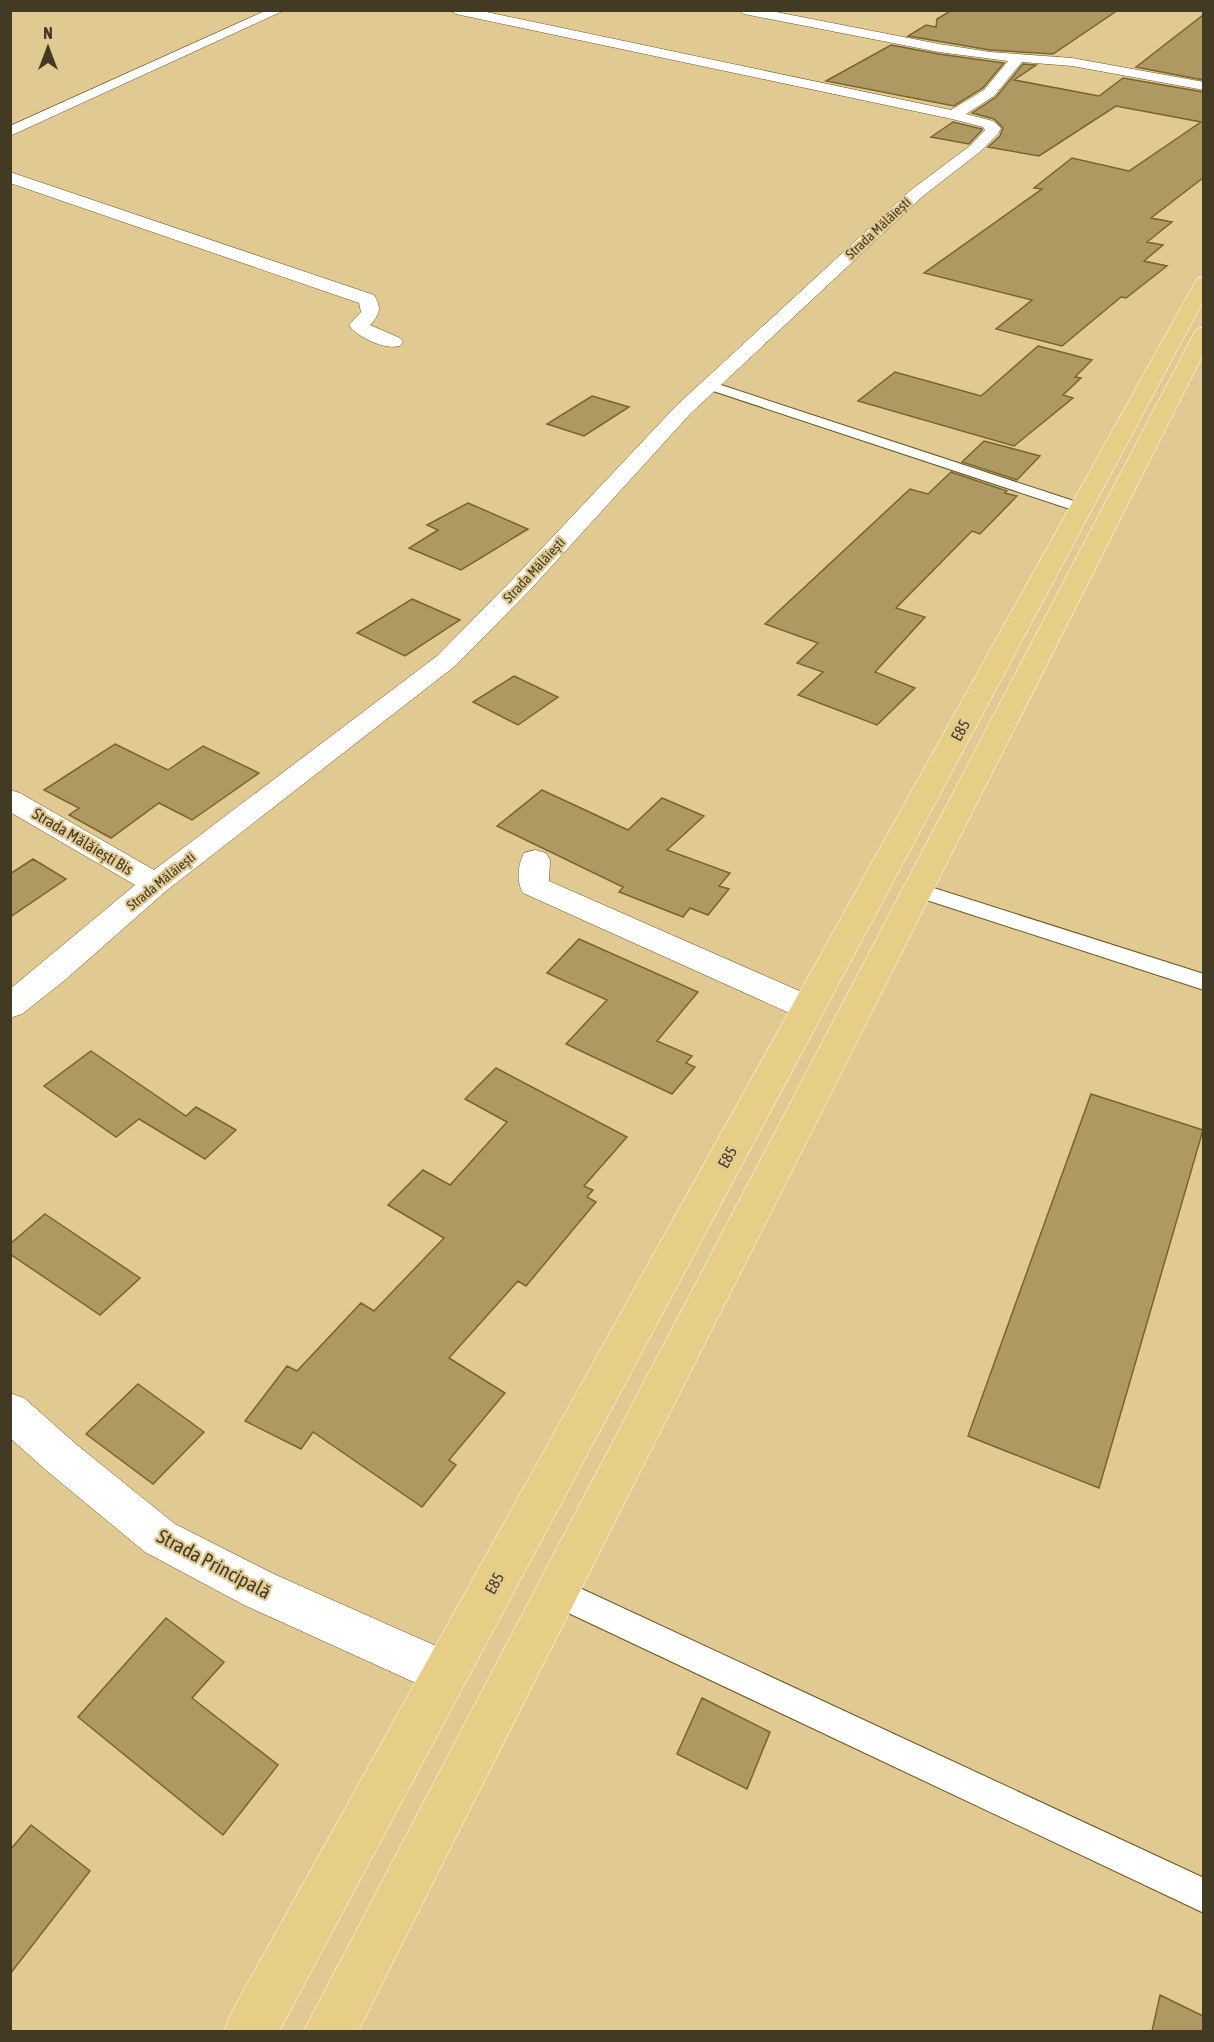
<svg xmlns="http://www.w3.org/2000/svg" width="1214" height="2042" font-family="'Asap Condensed',sans-serif">
<style>
.building{fill:#af9963;stroke:#79642f;stroke-width:1.5}
.lines{fill:none;stroke-linecap:round;stroke-linejoin:round}
.service-casing{stroke:#6b5620;stroke-width:2}
.minor-casing{stroke:#6b5620;stroke-width:1}
.primary-casing{stroke:#fff;stroke-width:1}
.service{fill:#fff;fill-rule:evenodd}
.minor{fill:#fff;fill-rule:evenodd}
.primary{fill:#e7ce87;fill-rule:evenodd}
.labels{text-anchor:middle;stroke-width:4.5;stroke-linejoin:round;paint-order:stroke}
.far-street-label{font-size:14px;fill:#433a23;stroke:#e1ca92}
.street-label{font-size:16px;fill:#433a23;stroke:#e1ca92}
.near-street-label{font-size:20px;fill:#433a23;stroke:#e1ca92}
</style>
<rect width="100%" height="100%" fill="#e1ca92"/>
<path class="building" d="M952,10H1118L1053,54L990,50L908,36L926,25L936,27L937,19Z
M1203,15V80L1136,67Z
M891,45L939,54L1004,63L983,88L954,106L826,81Z
M1023,64L1036,65L1014,80L1099,96L1123,78L1203,92V178L1151,218L1172,222L1147,242L1163,245L1144,261L1167,266L1126,298L1121,297L1062,346L996,329L1032,300L924,273L1042,189L1034,188L1072,158L1129,171L1201,122L1116,106L1039,156L988,147L1000,136L1003,128L994,119L972,113L996,97Z
M953,122L982,129V130L969,144L931,137Z
M1038,346L1092,360L1075,377L1081,378L1063,395L1073,398L1014,446L858,401L895,372L981,396Z
M592,396L629,407L584,436L547,424Z
M984,441L1040,456L1017,480L962,462Z
M951,472L1007,491L1005,493L1017,496L980,534L972,531L896,608L925,617L875,672L915,688L877,725L798,695L823,672L797,663L818,643L765,624L910,489L928,494Z
M468,503L528,529L461,570L409,548L438,530L427,525Z
M412,599L460,620L405,656L357,633Z
M514,676L558,697L518,725L473,702Z
M115,744L168,770L203,746L259,773L192,820L159,803L111,838L69,815L79,808L44,790Z
M542,790L628,830L662,798L704,816L667,850L730,873L719,886L729,889L708,915L690,908L683,917L619,892L623,887L497,826Z
M33,859L66,879L10,917V874Z
M579,939L698,992L657,1041L692,1056L686,1063L695,1067L672,1094L566,1044L607,1000L547,973Z
M91,1051L186,1116L196,1107L236,1130L205,1159L139,1119L116,1137L44,1086Z
M496,1068L627,1137L584,1186L593,1190L587,1197L596,1202L526,1286L518,1281L449,1358L505,1393L449,1460L456,1465L422,1507L313,1432L301,1449L245,1421L287,1366L297,1371L361,1303L374,1311L444,1238L388,1205L423,1170L450,1185L507,1122L465,1099Z
M1091,1094L1203,1130L1099,1488L968,1436Z
M45,1214L140,1278L100,1315L10,1254V1244Z
M138,1384L204,1432L153,1484L86,1434Z
M166,1618L224,1662L192,1698L278,1765L223,1835L78,1717Z
M702,1698L770,1732L747,1789L677,1754Z
M31,1825L90,1871L10,1974V1850Z
M1160,1995L1203,2016V2031H1152Z"/>
<g class="lines">
<defs>
<path id="service" d="M709,381L1086,505L1089,508L1086,511H1076L704,388L702,385Z
M915,882L1204,974V990L908,894L905,889L908,884Z
M554,1576L1204,1878V1913L543,1601L539,1591L543,1581Z"/>
<path id="minor" d="M267,10H285L10,136V126Z
M450,10H477L951,110L984,90L1008,61L939,52L744,14L738,10H766L939,44L990,52L1072,58L1204,82V90L1072,66L1022,62L994,96L966,114L993,121L1001,128L998,134L981,151L923,196L691,413L530,590L455,666L166,891L65,980L22,1014L10,1018V989L135,885L10,812V790L20,793L154,870L437,656L512,580L677,405L911,190L971,145L985,130L983,127L952,119L456,14Z
M10,172L374,295C382,308 380,314 370,325L400,338L403,342L400,346C385,350 358,338 349,325L361,312L359,303L10,183Z
M535,850L546,853L550,860L549,881L820,1000L824,1008L820,1016L808,1020L796,1016L523,893C516,882 518,864 524,853Z
M10,1393L24,1398L77,1445L175,1524L276,1575L461,1657L468,1673L461,1689L445,1696L429,1689L244,1605L145,1552L47,1471L10,1438Z"/>
<path id="primary" d="M1204,277V300L279,2032H224L231,2013L1195,282L1198,278Z
M1204,327V353L358,2032H303L1194,333L1197,329Z"/>
</defs>
<use href="#service" class="service-casing"/>
<use href="#minor" class="minor-casing"/>
<use href="#primary" class="primary-casing"/>
<use href="#service" class="service"/>
<use href="#minor" class="minor"/>
<use href="#primary" class="primary"/>
</g>
<g class="labels">
<g class="far-street-label">
<text transform="translate(878 228) rotate(-43)" y="5">Strada Mălăiești</text>
<text transform="translate(534 570) rotate(-47)" y="5">Strada Mălăiești</text>
<text transform="translate(161 881) rotate(-39)" y="5">Strada Mălăiești</text>
</g>
<g class="street-label">
<text transform="translate(960 730) rotate(-61)" y="6">E85</text>
<text transform="translate(83 841) rotate(31)" y="6">Strada Mălăiești Bis</text>
<text transform="translate(727 1157) rotate(-61)" y="6">E85</text>
<text transform="translate(494 1583) rotate(-61)" y="6">E85</text>
</g>
<g class="near-street-label">
<text transform="translate(214 1564) rotate(28)" y="7">Strada Principală</text>
</g>
</g>
<rect width="1214" height="2042" fill="none" stroke="#433a23" stroke-width="24"/>
<g transform="translate(48 48)" stroke="#e1ca92" stroke-width="4.5" paint-order="stroke">
<path d="M0-4.5L10 22L0 15L-10 22Z" fill="#433a23"/>
<text y="-9" font-size="16" font-weight="bold" text-anchor="middle" fill="#433a23">N</text>
</g>
</svg>
